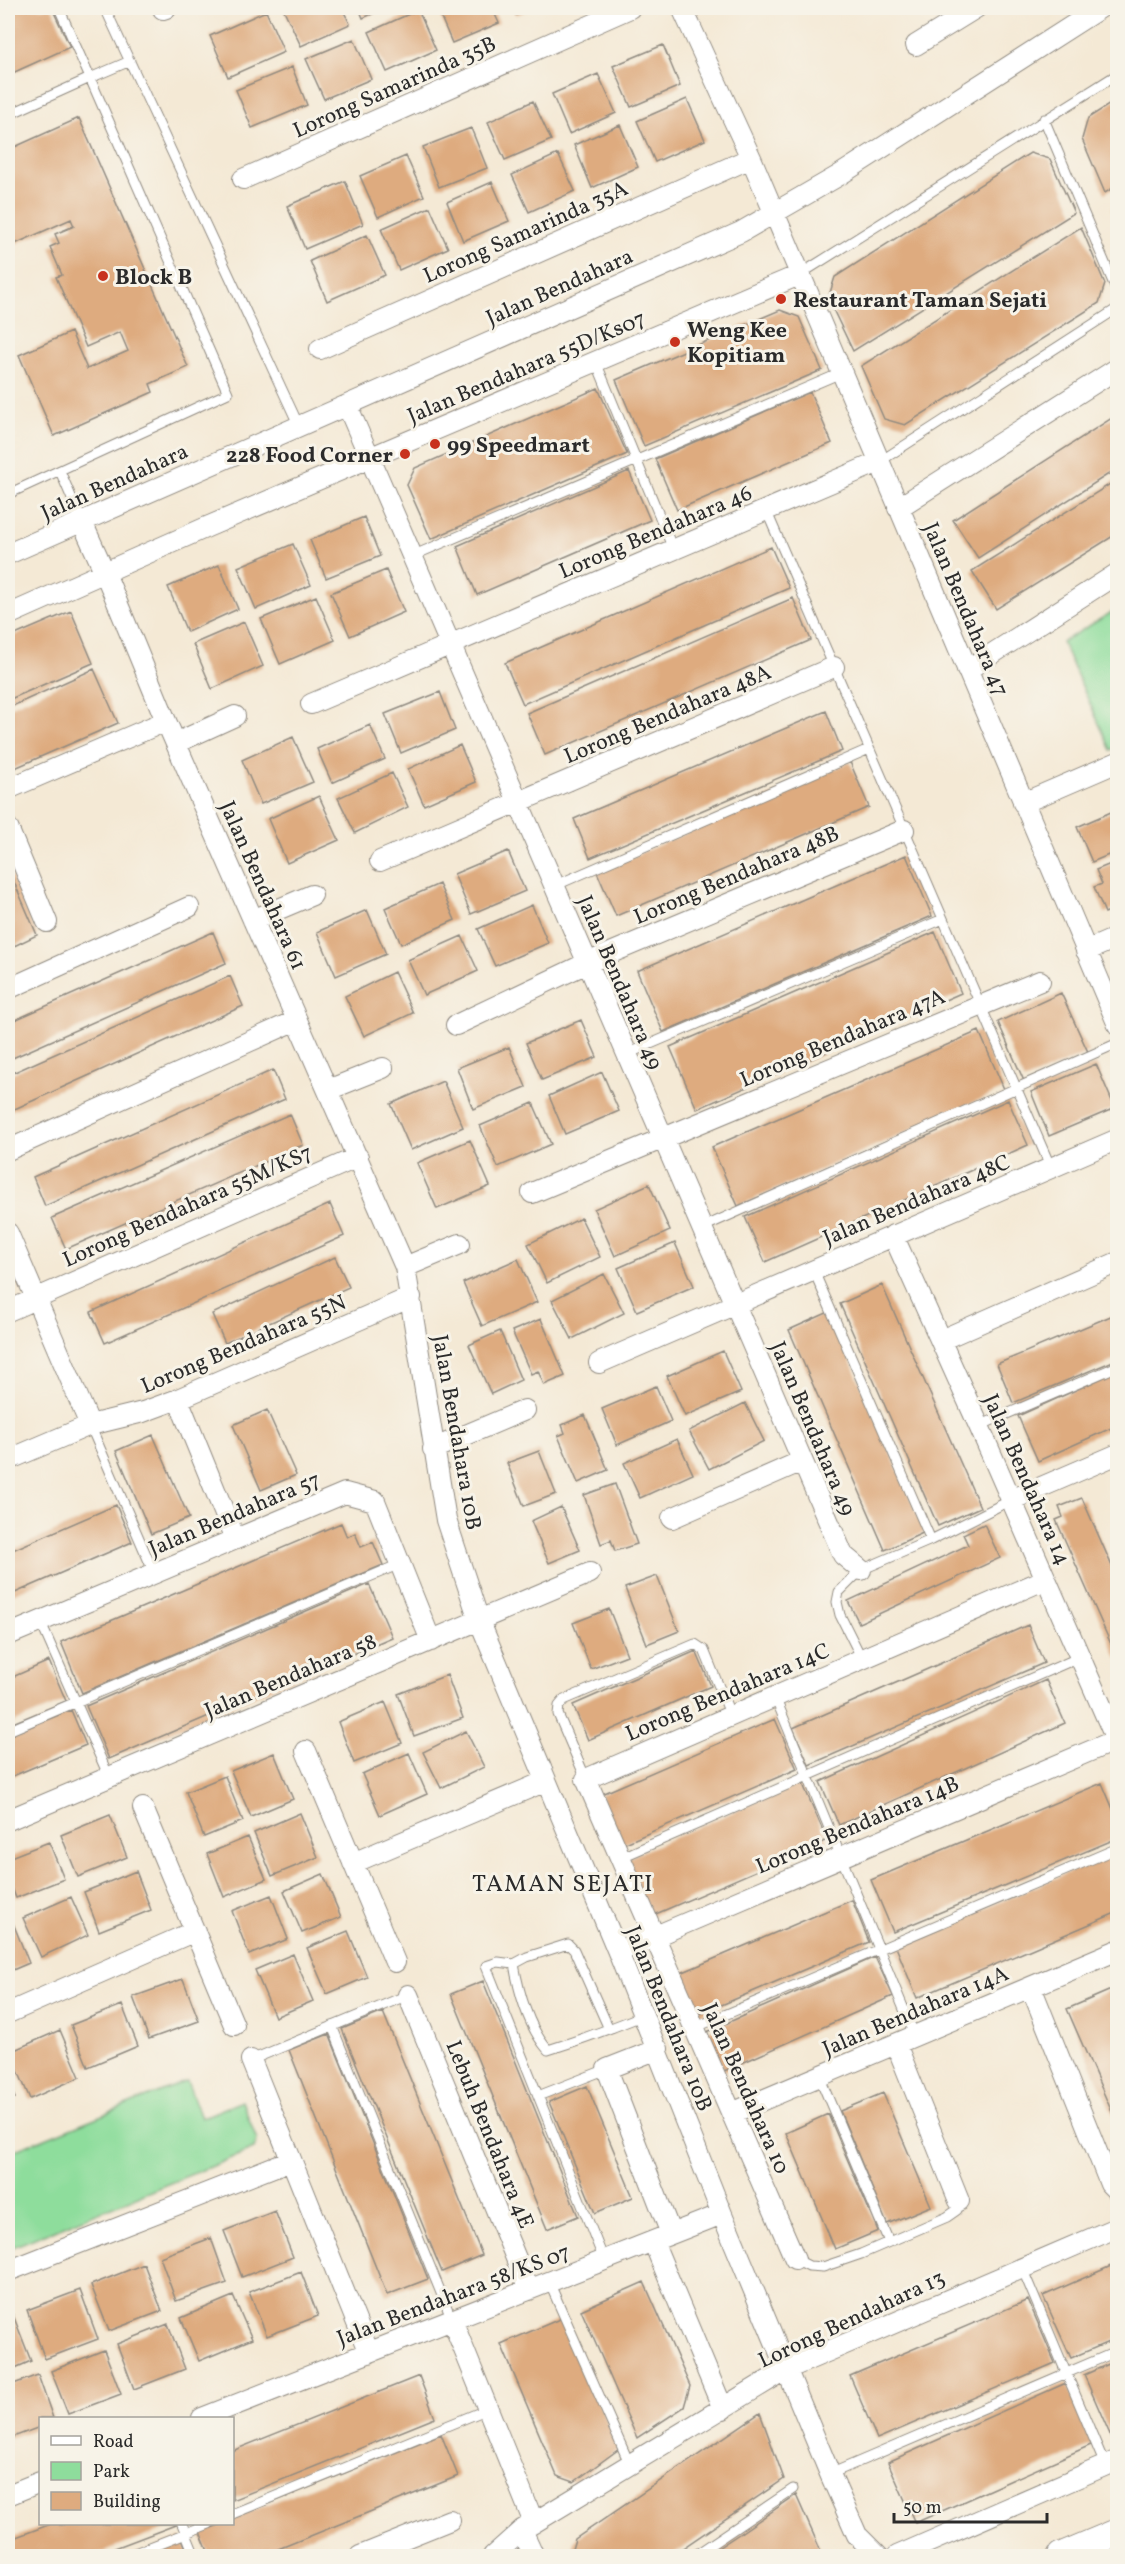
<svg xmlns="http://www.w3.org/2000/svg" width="1125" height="2564" font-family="Vollkorn,serif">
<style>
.green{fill:#8edd9c;stroke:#5c8464;stroke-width:1.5}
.building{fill:#deab7f}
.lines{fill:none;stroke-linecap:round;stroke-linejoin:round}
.lane-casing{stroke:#908a80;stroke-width:11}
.street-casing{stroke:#908a80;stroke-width:22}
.secondary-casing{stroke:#908a80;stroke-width:29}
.lane{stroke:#fff;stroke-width:9}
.street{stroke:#fff;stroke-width:20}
.secondary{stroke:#fff;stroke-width:27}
.poi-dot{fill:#c8321e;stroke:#f7f3e8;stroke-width:2}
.labels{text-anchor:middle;stroke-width:6;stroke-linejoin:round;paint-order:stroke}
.street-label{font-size:22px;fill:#2b2b2b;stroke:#f7f3e8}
.poi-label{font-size:22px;font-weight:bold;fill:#2b2b2b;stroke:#f7f3e8;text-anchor:start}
.neighbourhood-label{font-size:24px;letter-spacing:1.5px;fill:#2b2b2b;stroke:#f7f3e8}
</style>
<rect width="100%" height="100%" fill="#f7f3e8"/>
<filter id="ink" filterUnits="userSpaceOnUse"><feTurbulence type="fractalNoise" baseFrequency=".0167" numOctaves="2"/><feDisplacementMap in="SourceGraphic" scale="12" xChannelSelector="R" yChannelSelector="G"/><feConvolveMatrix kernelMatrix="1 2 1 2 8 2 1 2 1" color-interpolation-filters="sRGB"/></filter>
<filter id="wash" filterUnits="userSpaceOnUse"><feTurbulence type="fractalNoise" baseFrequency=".008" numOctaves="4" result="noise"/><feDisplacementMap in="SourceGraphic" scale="24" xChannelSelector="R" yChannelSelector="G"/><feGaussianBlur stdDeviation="1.35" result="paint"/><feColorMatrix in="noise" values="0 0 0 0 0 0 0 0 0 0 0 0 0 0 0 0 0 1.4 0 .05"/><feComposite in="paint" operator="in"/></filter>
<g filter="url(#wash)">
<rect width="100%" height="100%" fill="#f4e9d5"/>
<path class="green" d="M1117,609L1118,747L1111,750L1062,642Z
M187,2081L201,2118L242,2101L257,2140L254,2149L8,2249V2153Z"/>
<g id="blocks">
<path class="building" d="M8,8H52L70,47L8,75Z
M283,8H342L350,24L301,46Z
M359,8H386L363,18Z
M437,8H492L499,23L452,43Z
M512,8H532L516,15Z
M418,10L436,50L387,72L369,32Z
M266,11L284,52L228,77L210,36Z
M354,39L371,79L324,99L306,59Z
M663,45L680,86L631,107L613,66Z
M292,67L307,105L252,128L236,90Z
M598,74L616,113L569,134L552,94Z
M687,99L705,140L655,162L637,121Z
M1118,99V185L1105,193L1082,139L1088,118Z
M533,101L551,140L505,160L488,122Z
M79,118L188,367L150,384L153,392L54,436L19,355L71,332L87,369L128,351L120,332L86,347L56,277L62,275L50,247L59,243L55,234L74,226L71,219L8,247V150Z
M620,125L638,167L592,188L574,145Z
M471,128L487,168L439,187L423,147Z
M1030,153L1050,159L1074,213L853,351L828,299L835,277Z
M558,154L575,191L529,212L512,175Z
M406,156L424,196L378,217L360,176Z
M345,181L363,224L305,249L287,206Z
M492,182L509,221L463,241L447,202Z
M1118,204V222L1111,209Z
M430,207L448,248L399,270L381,229Z
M1081,227L1105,284L1099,303L905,425L884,419L861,366Z
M367,235L385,275L327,301L310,261Z
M780,310L799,317L822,370L644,446L616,380Z
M598,388L627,454L431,539L407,485L415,468Z
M810,392L832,443L677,510L655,459Z
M1118,414V468L978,558L953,520Z
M629,471L650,520L477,595L457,546Z
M1118,479V533L996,609L972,571Z
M364,517L380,556L326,578L310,540Z
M293,544L311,585L256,609L238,567Z
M771,547L789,588L523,704L505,663Z
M219,565L238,609L187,632L168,587Z
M386,570L404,612L350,636L331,593Z
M316,596L335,640L280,664L261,619Z
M793,598L811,640L545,755L527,713Z
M71,611L93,663L8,700V638Z
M244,622L263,666L212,689L193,644Z
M94,669L118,723L8,771V708Z
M440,692L455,730L401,753L385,714Z
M826,711L842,751L590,858L574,819Z
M370,725L385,759L332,783L317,749Z
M293,737L313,782L261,804L242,760Z
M460,745L476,782L424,805L408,769Z
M850,762L869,807L616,916L597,872Z
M392,773L408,807L355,833L338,798Z
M319,796L339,840L287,863L268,819Z
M1118,809V851L1092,862L1077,827Z
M508,851L525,891L471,914L454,874Z
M906,855L932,916L663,1032L637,971Z
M1118,861V907L1105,913L1094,887L1102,884L1096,870Z
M8,868L37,935L8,949Z
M439,884L455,920L401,944L385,908Z
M532,905L548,943L495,966L478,929Z
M367,910L386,954L336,976L317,932Z
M213,932L226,963L8,1060V1023Z
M935,932L961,993L697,1109L670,1047Z
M462,936L478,971L424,995L408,960Z
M394,972L413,1013L364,1036L345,996Z
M230,976L243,1006L8,1112V1075Z
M1061,993L1088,1052L1024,1081L998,1022Z
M581,1020L597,1057L542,1080L526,1043Z
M979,1031L1004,1089L738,1206L712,1147Z
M509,1047L526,1087L473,1109L457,1068Z
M1096,1064L1115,1108L1049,1136L1031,1092Z
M273,1070L285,1099L45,1206L33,1177Z
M602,1072L619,1111L565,1134L549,1096Z
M443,1081L463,1127L411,1150L391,1104Z
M1008,1100L1028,1145L765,1262L745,1217Z
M533,1103L551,1144L498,1167L480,1126Z
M290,1114L303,1145L66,1249L52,1218Z
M470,1140L490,1186L437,1209L417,1163Z
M649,1184L670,1231L615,1256L594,1209Z
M330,1204L344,1236L105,1343L91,1312Z
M581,1218L600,1257L547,1283L528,1244Z
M675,1243L694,1286L637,1311L618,1268Z
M335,1257L349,1287L225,1343L212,1314Z
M518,1259L537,1302L482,1326L463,1283Z
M604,1274L624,1313L572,1339L552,1300Z
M882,1285L980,1507L938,1526L840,1304Z
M829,1312L925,1532L885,1550L789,1330Z
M1118,1313V1359L1013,1403L997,1364Z
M541,1319L565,1376L544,1385L538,1371L531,1374L512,1331Z
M500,1331L521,1380L491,1394L469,1345Z
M723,1351L741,1392L685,1416L667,1376Z
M1118,1371V1425L1038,1461L1018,1416Z
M656,1386L671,1421L617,1445L602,1409Z
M745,1403L764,1441L709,1469L689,1431Z
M267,1410L296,1475L261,1490L233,1425Z
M585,1415L608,1470L578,1483L558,1436L565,1433L562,1425Z
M153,1435L189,1518L151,1534L116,1451Z
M677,1439L693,1474L640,1498L624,1463Z
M539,1451L556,1494L524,1506L507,1463Z
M615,1484L637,1544L615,1551L611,1540L601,1544L584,1495Z
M1082,1498L1118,1580V1660L1056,1520L1063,1517L1059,1507Z
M116,1505L132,1542L8,1596V1552Z
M561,1507L580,1550L549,1563L531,1521Z
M341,1523L347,1537L355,1533L361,1547L373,1542L383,1565L82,1693L61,1642Z
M984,1524L1000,1558L859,1623L848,1601L968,1545L963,1534Z
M657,1576L679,1631L647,1644L625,1588Z
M369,1584L392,1637L109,1759L86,1706Z
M609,1609L627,1655L591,1669L573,1623Z
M1028,1625L1044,1663L809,1765L793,1728Z
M696,1651L711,1686L588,1740L573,1705Z
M49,1661L66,1701L8,1725V1679Z
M447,1675L463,1718L414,1736L398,1694Z
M1046,1680L1065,1723L839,1825L820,1782Z
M385,1702L402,1743L354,1763L338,1722Z
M71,1710L86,1745L8,1778V1736Z
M775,1719L797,1769L621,1845L600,1795Z
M466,1731L484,1767L441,1788L423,1752Z
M274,1753L293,1799L251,1817L231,1771Z
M409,1753L427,1794L380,1815L362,1774Z
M225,1776L243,1821L204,1837L186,1792Z
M802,1782L827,1840L649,1917L625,1859Z
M1102,1783L1118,1821V1838L893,1932L871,1880Z
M300,1813L318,1857L272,1876L254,1833Z
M110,1815L127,1857L78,1877L61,1835Z
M248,1837L266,1879L224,1897L207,1854Z
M49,1842L64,1879L16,1898L8,1877V1858Z
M1118,1851V1912L917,1998L896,1947Z
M136,1871L151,1910L99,1931L84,1892Z
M323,1874L341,1917L302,1933L284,1891Z
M271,1895L288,1939L249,1955L232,1911Z
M71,1897L88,1935L41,1957L23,1918Z
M852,1900L869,1942L698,2015L681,1973Z
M13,1923L29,1963L8,1972V1926Z
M348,1931L367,1977L327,1994L307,1948Z
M293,1954L313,2001L275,2017L255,1970Z
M875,1957L893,1996L724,2071L707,2032Z
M183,1979L199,2021L149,2039L133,1997Z
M483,1981L578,2216L547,2229L451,1994Z
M1118,1987V2126L1067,2009Z
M122,2005L138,2046L88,2067L71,2025Z
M383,2012L482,2255L442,2272L342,2029Z
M60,2030L80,2077L30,2099L10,2052Z
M329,2034L428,2279L387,2295L289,2050Z
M8,2082L15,2098L8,2101Z
M587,2086L633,2197L595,2213L549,2102Z
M883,2093L931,2206L887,2224L840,2111Z
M828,2114L878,2231L835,2249L786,2133Z
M275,2211L293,2257L242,2277L224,2231Z
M211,2238L227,2283L176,2301L160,2257Z
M1118,2263V2338L1071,2358L1043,2296Z
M144,2264L162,2311L109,2331L91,2285Z
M301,2272L318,2316L267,2336L249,2292Z
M644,2282L690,2386L684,2407L637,2438L581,2310Z
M80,2290L98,2339L45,2359L27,2310Z
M233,2296L252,2339L199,2361L181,2318Z
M1028,2300L1055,2363L877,2439L850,2376Z
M13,2315L31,2361L8,2371V2318Z
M562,2318L619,2449L574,2482L557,2476L501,2344Z
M168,2324L185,2369L134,2389L117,2344Z
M104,2350L121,2394L68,2414L51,2371Z
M1118,2360V2436L1112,2439L1084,2375Z
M38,2375L53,2418H40V2427L8,2439V2386Z
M419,2376L435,2418L232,2500V2451Z
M1066,2383L1093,2444L915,2523L888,2462Z
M760,2413L784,2479L671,2556H570L575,2539Z
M441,2434L458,2476L261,2556H210L200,2532L222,2524H232V2519Z
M796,2495L823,2556H706L739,2534Z
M51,2524H178L94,2556H8V2540Z
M182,2538L189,2556H136Z"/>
</g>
</g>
<g filter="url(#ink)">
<use href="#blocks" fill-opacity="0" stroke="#908a80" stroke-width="1.5"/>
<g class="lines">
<defs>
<path id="lane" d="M59,8L90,78L130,61
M105,8L299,426
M8,115L90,78L228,393L8,494
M1044,119L1118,294
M799,275L1118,74
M596,362L673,549
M879,462L1118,308
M60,471L82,522
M766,510L1051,1168
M412,556L841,373
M554,886L869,749
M627,1054L943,919
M701,1228L1118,1043
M813,1269L931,1540
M90,1425L154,1573
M979,1426L1118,1366
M40,1621L109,1777
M862,1659L840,1615L837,1602L839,1592L861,1570L931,1540L1011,1500
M775,1697L915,2036
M8,1731L402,1563
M586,1779L558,1714L559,1706L564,1700L695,1644L704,1650L731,1716
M620,1858L1080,1657
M514,1964L498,1962L486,1966L604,2260
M332,2026L452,2320
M694,2028L1118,1848
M609,2029L574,1950L568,1944L527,1957L514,1964C519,1993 529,2028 548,2050C580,2040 612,2028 644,2015
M251,2060L408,1995
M819,2076L889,2242
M538,2096L607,2069
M795,2259L809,2266L823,2267L861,2254L947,2217L957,2210L959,2201
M1022,2268L1105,2465
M549,2282L630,2465
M830,2474L1118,2351
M232,2514L488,2409
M182,2524L195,2556
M127,2556L209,2524
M694,2556L793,2489"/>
<path id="street" d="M682,8L751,158L1118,1025
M163,9L166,8
M916,45L976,8
M243,179L630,8
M320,349L751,158
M347,405L843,1555L861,1570
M898,508L1118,368
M82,522L105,573L166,721L405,1267L446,1520L479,1620L618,1952L722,2214L830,2474L857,2535L878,2556
M8,554L741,232L838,176L1100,8
M8,615L207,527L799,275
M967,670L1118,573
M311,704L879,462
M176,743L235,716
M8,789L166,721
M1023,803L1118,762
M8,828L47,922
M380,861L834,667
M253,920L312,895
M1086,951L1118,937
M8,989L189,907
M456,1025L587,963L904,830
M328,1090L383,1068
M8,1150L297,1020
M532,1193L1040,981
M8,1233L90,1425
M893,1235L979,1426L1118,1744
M405,1267L460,1244
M8,1311L358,1157
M941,1340L1118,1262
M599,1363L1118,1139
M178,1399L235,1539
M433,1449L525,1410
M8,1460L90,1425L143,1412L178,1399L411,1297
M1011,1500L1118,1454
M672,1518L802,1461
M8,1635L345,1493L375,1501L431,1641
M306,1751L395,1962
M143,1808L234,2025
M8,1820L590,1573
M353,1863L546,1781
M618,1952L1116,1740
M1031,1987L1110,2184L1118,2192
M408,1995L529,2290
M8,2013L195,1931
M896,2044L959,2201
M658,2049L607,2069L671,2234
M251,2060L369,2353
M732,2113L1118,1950
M653,2241L723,2409
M795,2259L586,1779L1046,1579
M8,2271L291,2160
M452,2320L534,2523
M202,2418L722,2214
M8,2495L40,2482
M522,2530L534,2556
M360,2556L450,2520
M493,2556L522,2530L787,2369L1118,2227
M897,2556L1118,2460"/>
<path id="secondary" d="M1061,2556L1118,2532"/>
</defs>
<use href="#lane" class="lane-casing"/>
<use href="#street" class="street-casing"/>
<use href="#secondary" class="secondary-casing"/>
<use href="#lane" class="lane"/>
<use href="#street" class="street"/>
<use href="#secondary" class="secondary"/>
</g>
</g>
<g class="poi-dot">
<circle cx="103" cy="276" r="6"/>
<circle cx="781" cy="299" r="6"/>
<circle cx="675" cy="342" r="6"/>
<circle cx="435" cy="444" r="6"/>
<circle cx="405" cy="454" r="6"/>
</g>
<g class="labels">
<g class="street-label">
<text transform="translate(394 86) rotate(-24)" y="8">Lorong Samarinda 35B</text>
<text transform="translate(525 231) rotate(-24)" y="8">Lorong Samarinda 35A</text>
<text transform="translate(559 286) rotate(-24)" y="8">Jalan Bendahara</text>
<text transform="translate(526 366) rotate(-23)" y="8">Jalan Bendahara 55D/Ks07</text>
<text transform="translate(114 481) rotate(-24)" y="8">Jalan Bendahara</text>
<text transform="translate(655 531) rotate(-23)" y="8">Lorong Bendahara 46</text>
<text transform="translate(967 609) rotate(67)" y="8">Jalan Bendahara 47</text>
<text transform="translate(667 713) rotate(-23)" y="8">Lorong Bendahara 48A</text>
<text transform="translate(736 874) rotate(-23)" y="8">Lorong Bendahara 48B</text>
<text transform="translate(264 885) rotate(66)" y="8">Jalan Bendahara 61</text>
<text transform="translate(621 982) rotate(67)" y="8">Jalan Bendahara 49</text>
<text transform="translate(842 1037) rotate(-23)" y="8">Lorong Bendahara 47A</text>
<text transform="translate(916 1199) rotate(-23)" y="8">Jalan Bendahara 48C</text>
<text transform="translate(187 1205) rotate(-24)" y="8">Lorong Bendahara 55M/KS7</text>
<text transform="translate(243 1343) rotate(-23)" y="8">Lorong Bendahara 55N</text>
<text transform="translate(814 1428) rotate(67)" y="8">Jalan Bendahara 49</text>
<text transform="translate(458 1432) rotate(80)" y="8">Jalan Bendahara 10B</text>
<text transform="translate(1028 1479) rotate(66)" y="8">Jalan Bendahara 14</text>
<text transform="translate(234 1513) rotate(-23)" y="8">Jalan Bendahara 57</text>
<text transform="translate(290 1675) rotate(-23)" y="8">Jalan Bendahara 58</text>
<text transform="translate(727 1691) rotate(-23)" y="8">Lorong Bendahara 14C</text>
<text transform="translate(857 1824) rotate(-23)" y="8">Lorong Bendahara 14B</text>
<text transform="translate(915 2010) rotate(-23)" y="8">Jalan Bendahara 14A</text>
<text transform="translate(670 2018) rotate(68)" y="8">Jalan Bendahara 10B</text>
<text transform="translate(747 2088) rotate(66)" y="8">Jalan Bendahara 10</text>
<text transform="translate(491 2134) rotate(68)" y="8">Lebuh Bendahara 4E</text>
<text transform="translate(453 2294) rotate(-21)" y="8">Jalan Bendahara 58/KS 07</text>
<text transform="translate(851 2318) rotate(-25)" y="8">Lorong Bendahara 13</text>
</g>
<g class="poi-label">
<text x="115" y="284">Block B</text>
<text x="793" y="307">Restaurant Taman Sejati</text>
<text x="687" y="337">Weng Kee<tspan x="687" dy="25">Kopitiam</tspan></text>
<text x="447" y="452">99 Speedmart</text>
<text x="393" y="462" text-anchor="end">228 Food Corner</text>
</g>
<g class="neighbourhood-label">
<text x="563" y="1891">TAMAN SEJATI</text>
</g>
</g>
<rect width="1125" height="2564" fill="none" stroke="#f7f3e8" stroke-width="30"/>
<rect x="39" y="2417" width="195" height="108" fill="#f7f3e8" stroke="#a5a39c" stroke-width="1.5"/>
<rect x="51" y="2436" width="30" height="9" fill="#ffffff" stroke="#a5a39c" stroke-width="1.5"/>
<text x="93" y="2447" font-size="18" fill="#2b2b2b">Road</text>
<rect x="51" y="2462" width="30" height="18" fill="#8edd9c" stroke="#a5a39c" stroke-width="1.5"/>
<text x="93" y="2477" font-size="18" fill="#2b2b2b">Park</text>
<rect x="51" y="2492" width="30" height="18" fill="#deab7f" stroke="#a5a39c" stroke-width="1.5"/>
<text x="93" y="2507" font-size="18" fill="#2b2b2b">Building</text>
<path d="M894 2513v9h153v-9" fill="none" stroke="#2b2b2b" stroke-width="3"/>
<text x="903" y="2513" font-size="18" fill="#2b2b2b" stroke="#f7f3e8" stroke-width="4.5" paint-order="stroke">50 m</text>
</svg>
